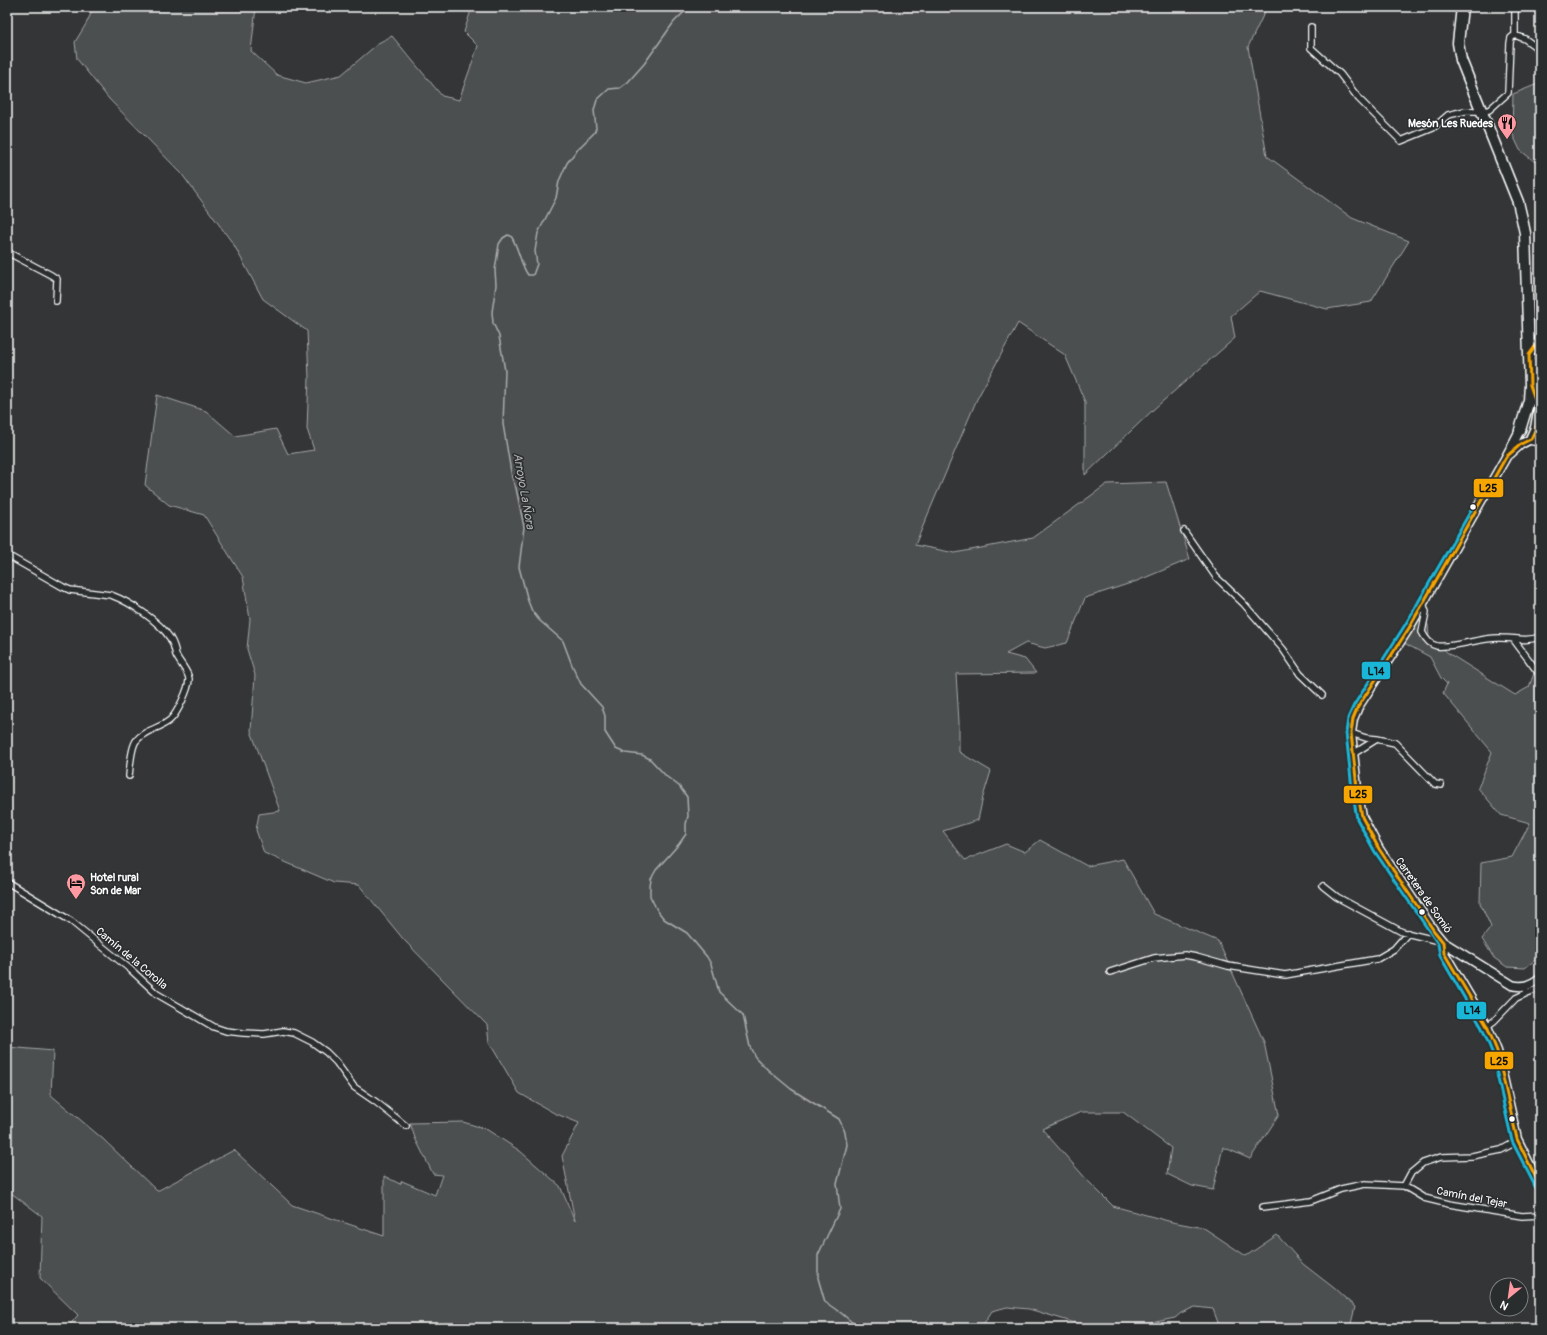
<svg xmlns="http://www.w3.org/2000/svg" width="1547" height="1335" font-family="Pangolin,sans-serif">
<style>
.green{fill:#4c4f50;stroke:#a6a7a8}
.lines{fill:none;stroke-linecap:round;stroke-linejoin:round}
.stream{stroke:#abacad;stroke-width:1.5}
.street-casing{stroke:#fff;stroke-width:8}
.secondary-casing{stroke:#fff;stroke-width:11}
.highway-casing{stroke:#fff;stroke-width:13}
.street{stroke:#2a2d2e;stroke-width:5.5}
.secondary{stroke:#2a2d2e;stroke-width:8}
.highway{stroke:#2a2d2e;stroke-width:10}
.bus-1-casing{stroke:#2a2d2e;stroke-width:6}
.bus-2-casing{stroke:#2a2d2e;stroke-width:6}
.bus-1{stroke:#f7a600;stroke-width:3}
.bus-2{stroke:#1ab6d8;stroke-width:3}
.bus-dot{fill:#fff;stroke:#2a2d2e;stroke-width:1.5}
.labels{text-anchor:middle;stroke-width:3;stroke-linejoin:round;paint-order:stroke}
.poi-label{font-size:11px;font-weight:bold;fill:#fff;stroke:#2a2d2e;text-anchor:end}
.street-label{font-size:11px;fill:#fff;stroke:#2a2d2e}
.water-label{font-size:12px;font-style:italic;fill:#b2b3b4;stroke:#2a2d2e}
.line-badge{stroke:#2a2d2e;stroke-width:1.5}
.pale-badge-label{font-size:11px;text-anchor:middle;font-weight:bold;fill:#111}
</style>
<rect width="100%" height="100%" fill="#333536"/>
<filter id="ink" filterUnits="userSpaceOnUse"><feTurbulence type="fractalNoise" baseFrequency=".025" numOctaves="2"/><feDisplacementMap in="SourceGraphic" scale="8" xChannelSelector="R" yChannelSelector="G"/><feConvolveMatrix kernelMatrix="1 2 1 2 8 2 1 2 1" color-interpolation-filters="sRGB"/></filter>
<g filter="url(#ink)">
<path class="green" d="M94,7H256L251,51L277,75L306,83L341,75L380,42L392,36L442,96L459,100L478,46L464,32L472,7H1267L1248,47L1267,156L1352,218L1409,241L1371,302L1327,309L1260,291L1231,316L1235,338L1155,408L1085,475V402L1065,355L1018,323L977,399L915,545L955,553L1033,538L1107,484L1166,482L1190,559L1137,581L1085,598L1067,643L1045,648L1026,643L1006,654L1025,659L1036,673L956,674L959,722V752L991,771L983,797L978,820L943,831L965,860L1006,844L1025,852L1040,840L1087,866L1123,859L1154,914L1218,941L1264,1042L1279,1115L1250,1159L1223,1147L1213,1190L1192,1186L1167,1174L1171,1148L1123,1112H1081L1042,1129L1088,1181L1113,1206L1172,1222L1204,1228L1246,1256L1277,1235L1303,1264L1334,1288L1355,1307L1350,1328H1220L1213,1309L1195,1307L1181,1313L1175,1318L1127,1328H1092L1029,1309L1007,1307L992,1311L981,1328H67L78,1315L40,1278L42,1216L7,1190V1047L53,1051L51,1095L103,1139L157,1191L234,1150L292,1205L384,1236V1176L400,1184L402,1181L435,1195L442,1175L433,1174L415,1138L410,1123L463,1122L486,1129L520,1151L560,1186L575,1221L562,1156L579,1123L554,1113L519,1093L489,1042L487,1025L404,940L359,885L334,883L264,853L256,830L259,814L280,811L251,731L255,675L247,649L250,619L243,577L204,515L169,505L145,485L157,395L206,411L235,436L276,429L288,454L314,450L307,429L309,378L307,331L263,299L234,245L181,173L109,99L77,59L75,42L86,24Z
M1540,83V166L1520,150L1512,133L1513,94Z
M1422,614L1428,625L1429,637L1448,653L1515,695L1529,687L1537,665L1540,667V956L1525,968L1507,967L1494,958L1482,939L1491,927L1480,903L1481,863L1512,857L1530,823L1501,815L1478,788L1492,752L1443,693L1447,684L1441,678L1430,657L1404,643Z"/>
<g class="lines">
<path class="stream" d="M689,7L674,22L644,64L628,82L620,88L609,89L597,100L594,110L596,128L594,133L577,150L567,163L559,181L556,198L538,233L535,251L537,264L533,275H528C520,264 519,248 511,236L508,235L503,238L499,244L495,270L496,285L492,312L493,323L499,336L505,371L503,424L512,478L516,488L524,527L519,567L528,601L532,611L539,620L563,641L572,665L581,684L602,707L605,716V732L616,749L625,753L642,755L650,759L667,777L679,786L687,797L688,816L686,824V834L679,844L656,870L651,879L650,887V896L657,910L664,919L687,933L707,957L711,964L719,992L743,1015L750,1047L755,1057L768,1070L791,1089L839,1119L845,1132L847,1145L837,1184L840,1209L818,1255V1278L825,1302L841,1313L859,1328"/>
<defs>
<path id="street" d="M1311,27V48L1340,74L1359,99L1401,141L1433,128L1448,115L1465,111H1481L1489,110L1508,93L1510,43L1511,38L1515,35V7
M1515,35L1525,39L1540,50
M7,252L51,275L57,279L56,301
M1529,364H1540
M1184,531L1216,577L1243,603L1283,649L1300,674L1322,695
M7,555L63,587L70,590L111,595C130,602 159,621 170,638C173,643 175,649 176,655C179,662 189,673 189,679C189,689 177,714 170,720C160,729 145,729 136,741C131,748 130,767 129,776
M1423,603L1426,612L1422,632C1425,638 1430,645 1437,646C1458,648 1479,637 1501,638C1517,638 1523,642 1540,637
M1514,640L1540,675
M1351,733L1366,738L1377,739
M1353,754L1377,739L1395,743L1435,784L1441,785
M7,882L71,921L131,970L157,994L214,1027L226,1031L243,1033L264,1034L283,1031L294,1033L312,1042L326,1052L336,1062L354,1087L376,1102L406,1126
M1323,886L1337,897L1402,932L1443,942
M1110,972L1154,958L1185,955L1196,957L1228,966L1285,975L1377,959L1394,949L1408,933
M1527,993L1540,988
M1487,1026L1494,1021L1516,998L1527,993L1525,987
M1404,1186L1424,1198L1449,1204L1522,1216L1540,1215
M1263,1207L1311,1201L1341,1189L1365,1184L1404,1186L1411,1173L1423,1163L1441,1157L1472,1156L1501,1150L1512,1144L1517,1139"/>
<path id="secondary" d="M1529,355L1540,340
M1520,430L1506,457L1409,628L1358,707L1353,719L1351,733L1357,788L1362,817L1379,849L1434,931L1443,942L1512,985C1523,988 1531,985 1540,978
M1510,454L1521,444L1531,439
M1443,942L1444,953L1487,1026L1497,1051L1517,1139L1540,1186"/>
<path id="highway" d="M1462,7L1458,43L1461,60L1518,202L1522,219L1525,233L1530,385L1529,400L1520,430
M1539,411L1536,428L1531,439L1540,441"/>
</defs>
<use href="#street" class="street-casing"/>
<use href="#secondary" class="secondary-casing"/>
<use href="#highway" class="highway-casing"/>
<use href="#street" class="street"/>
<use href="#secondary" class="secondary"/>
<use href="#highway" class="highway"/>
<defs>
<path id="bus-1" d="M1443,942L1434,931L1379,849L1362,817L1357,788L1351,733L1353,719L1358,707L1409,628L1506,457L1521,444L1531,439L1536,428L1539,411L1530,385L1529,355L1540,340
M1443,942L1444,953L1487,1026L1497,1051L1517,1139L1540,1186"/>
<path id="bus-2" d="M1473,507L1405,625L1354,705L1348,718L1346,733L1352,789L1357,819L1375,852L1438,944L1440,956L1482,1028L1492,1052L1512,1141L1536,1188"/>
</defs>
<use href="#bus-1" class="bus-1-casing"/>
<use href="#bus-2" class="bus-2-casing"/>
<use href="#bus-1" class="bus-1"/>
<use href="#bus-2" class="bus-2"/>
</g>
</g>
<defs>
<symbol id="restaurant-pin" viewBox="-11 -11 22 30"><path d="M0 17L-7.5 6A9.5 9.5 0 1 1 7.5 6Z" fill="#ff9aa2" stroke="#2a2d2e"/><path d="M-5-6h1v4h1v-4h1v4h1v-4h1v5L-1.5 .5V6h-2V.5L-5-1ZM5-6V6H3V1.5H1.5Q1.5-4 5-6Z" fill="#111"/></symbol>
<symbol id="hotel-pin" viewBox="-11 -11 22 30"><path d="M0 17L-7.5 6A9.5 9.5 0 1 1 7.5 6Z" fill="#ff9aa2" stroke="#2a2d2e"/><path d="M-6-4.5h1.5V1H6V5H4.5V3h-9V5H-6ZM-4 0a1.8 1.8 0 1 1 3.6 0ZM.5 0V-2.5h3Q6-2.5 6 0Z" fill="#111"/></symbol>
</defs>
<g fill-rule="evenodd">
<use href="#restaurant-pin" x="1496" y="112" width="22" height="30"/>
<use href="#hotel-pin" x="65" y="872" width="22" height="30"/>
</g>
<g class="bus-dot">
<circle cx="1473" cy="507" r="3.5"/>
<circle cx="1422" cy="912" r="3.5"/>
<circle cx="1512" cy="1119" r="3.5"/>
</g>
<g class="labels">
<g class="poi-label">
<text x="1493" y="127">Mesón Les Ruedes</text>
<text x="90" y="881" text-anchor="start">Hotel rural<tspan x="90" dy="13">Son de Mar</tspan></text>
</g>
<g class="street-label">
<text transform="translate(1424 895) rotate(55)" y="4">Carretera de Somió</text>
<text transform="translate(132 958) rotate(40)" y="4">Camín de la Corolla</text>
<text transform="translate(1472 1197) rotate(11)" y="4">Camín del Tejar</text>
</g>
<g class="water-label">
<text transform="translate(524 491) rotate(80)" y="4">Arroyo La Ñora</text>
</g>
</g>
<g class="line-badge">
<rect x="1473" y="478" width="31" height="20" rx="4" fill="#f7a600"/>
<rect x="1361" y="661" width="30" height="19" rx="4" fill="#1ab6d8"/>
<rect x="1343" y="785" width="30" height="19" rx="4" fill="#f7a600"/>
<rect x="1456" y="1001" width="31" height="19" rx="4" fill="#1ab6d8"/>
<rect x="1484" y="1051" width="30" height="19" rx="4" fill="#f7a600"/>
</g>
<g class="pale-badge-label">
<text x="1488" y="492">L25</text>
<text x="1376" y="675">L14</text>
<text x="1358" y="798">L25</text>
<text x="1472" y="1014">L14</text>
<text x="1499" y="1065">L25</text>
</g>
<rect width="1547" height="1335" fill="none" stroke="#2a2d2e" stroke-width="24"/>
<rect x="12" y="12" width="1523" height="1311" fill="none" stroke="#fff" stroke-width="1.5" filter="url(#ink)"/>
<g transform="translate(1509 1297) rotate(209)"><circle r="19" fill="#2a2d2e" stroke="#7f8182"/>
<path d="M0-3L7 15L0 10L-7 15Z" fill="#ff9aa2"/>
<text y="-6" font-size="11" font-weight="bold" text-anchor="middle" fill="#ffffff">N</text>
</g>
</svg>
